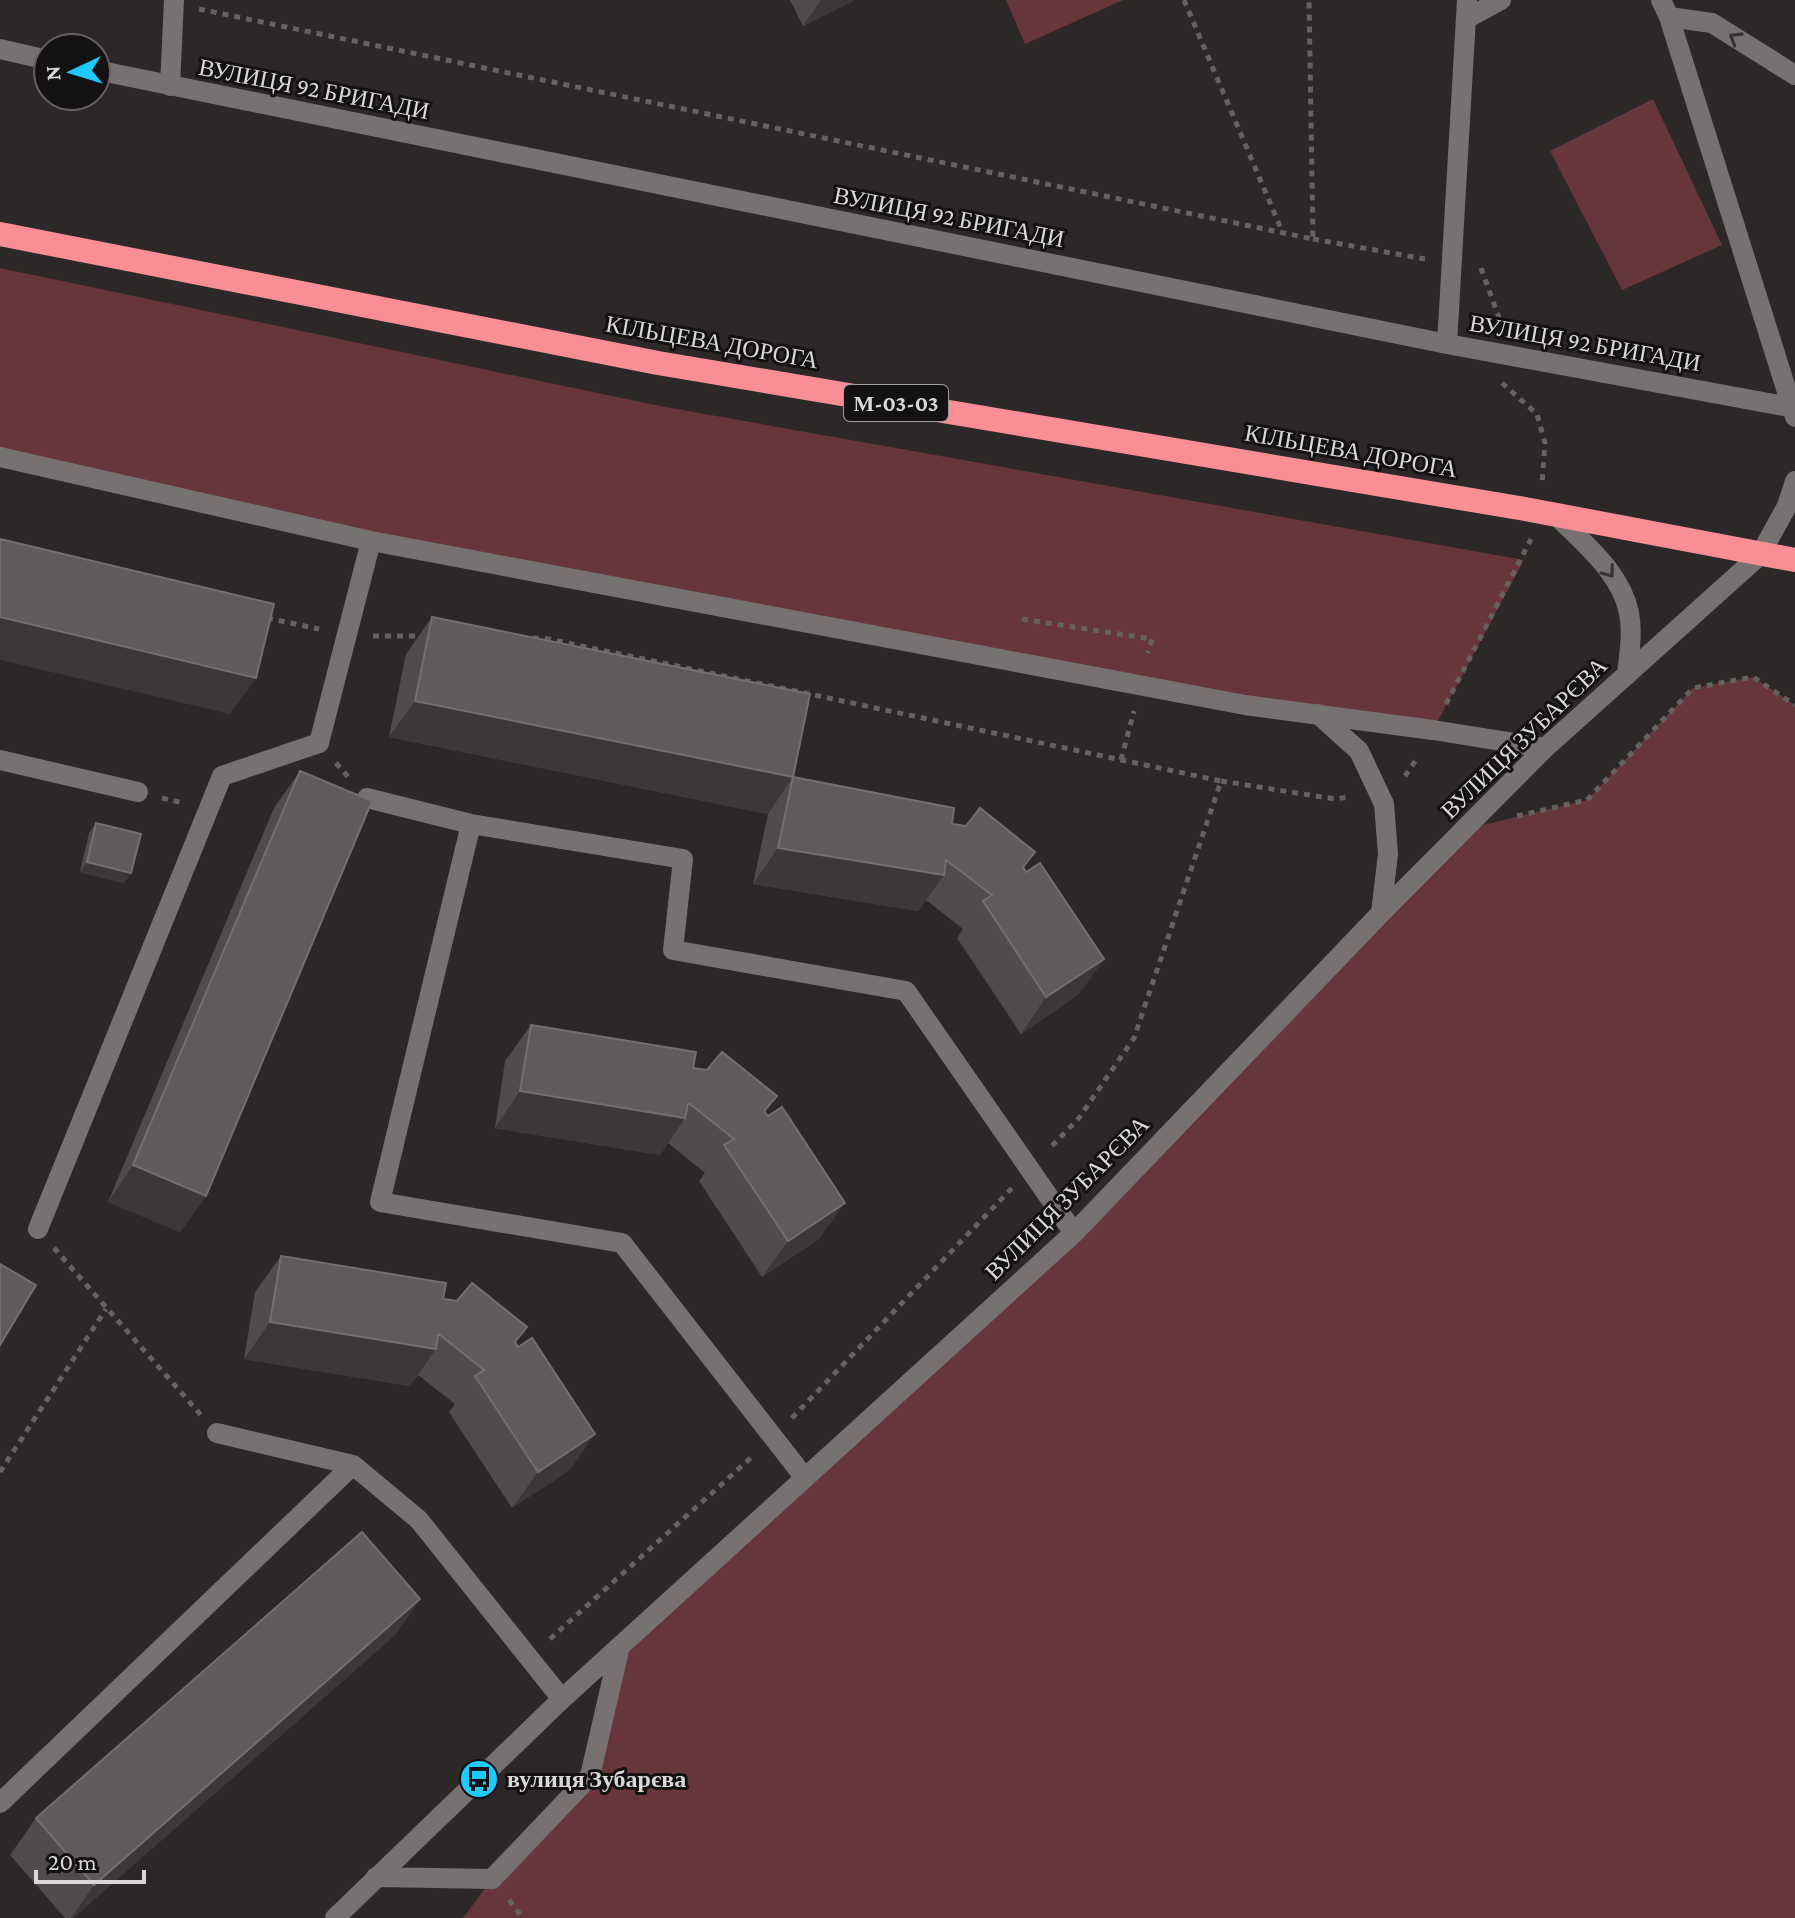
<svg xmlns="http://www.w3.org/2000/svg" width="1795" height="1918" font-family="'Crimson Pro',serif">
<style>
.green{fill:#67363a}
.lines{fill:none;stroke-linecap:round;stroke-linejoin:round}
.path{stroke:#666262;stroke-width:5;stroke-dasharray:6 6;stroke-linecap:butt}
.minor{stroke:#777171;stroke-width:20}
.highway{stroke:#fa8e97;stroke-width:24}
.wall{fill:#514c4c}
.shaded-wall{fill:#3c3838}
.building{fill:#605b5b;stroke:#736f6f;stroke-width:2}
.oneway{stroke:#363333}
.labels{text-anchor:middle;stroke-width:6;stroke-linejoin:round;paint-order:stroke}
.shield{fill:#131111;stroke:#9e9c9c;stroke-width:2}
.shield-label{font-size:22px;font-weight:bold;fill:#dad7d7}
.street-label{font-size:24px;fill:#dad7d7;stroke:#131111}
.poi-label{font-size:24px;font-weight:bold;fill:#dad7d7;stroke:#131111;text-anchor:start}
</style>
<rect width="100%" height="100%" fill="#2c2828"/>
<path class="green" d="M1006,0H1123L1025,44Z
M1653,99L1722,245L1622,290L1550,151Z
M0,268L660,406L1524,560L1433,730L371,541L0,457Z
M1753,677L1795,705V1918H463L492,1879L590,1776L620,1646L1074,1233L1466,829L1587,800L1693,688Z"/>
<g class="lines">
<path class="path" d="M1184,0L1282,231
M199,9L1313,239L1309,0
M1313,239L1425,259
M1481,268L1502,326
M1502,383L1537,414L1545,443L1542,484
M267,618L319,629
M1022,619L1152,639L1148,653
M373,636H423
M533,638L549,639L1221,781L1134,1038L1079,1118L1049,1149
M1446,704L1531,539
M1121,760L1134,711
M336,763L351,780
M1405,776L1418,757
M1221,781L1335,799L1350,797
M162,798L183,803
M1517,816L1587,800L1693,688L1753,677L1795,705
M54,1248L201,1415
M792,1418L1012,1188
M0,1472L106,1309
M550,1639L754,1455
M509,1900L523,1918"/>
<path class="minor" d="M1661,0L1669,17L1795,417
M1669,17L1712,23L1795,75
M1466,19L1501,0
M0,49L48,60
M96,70L1447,344L1795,408
M170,86L174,0
M1447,344L1467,0
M0,457L371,541L1245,705L1433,730L1545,748
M1556,515C1583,543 1621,572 1629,613C1633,633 1629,655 1627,675
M1318,714L1359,751L1384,804L1388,854L1381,913
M0,760L138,792
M367,798L471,824
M38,1229L222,776L319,743L371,541
M217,1433L353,1465L419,1520L562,1699
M805,1478L622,1243L380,1202L471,824L683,859L673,950L906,991L1074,1233
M0,1803L353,1465
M376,1877L492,1879L590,1776L620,1646
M335,1918L562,1699L1074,1233L1381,913L1545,748L1760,555L1787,506L1795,481"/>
<path class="highway" d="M0,234L658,363L1525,509L1795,560"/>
</g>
<path class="wall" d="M790,0H855L803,26Z
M432,617L793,777L952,824L1035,852L1024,868L1104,959L1078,995L1021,1034L957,938L963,929L926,900L918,911L753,884L768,814L389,737L406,654Z
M300,771L206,1196L180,1232L108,1202L274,808Z
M96,823L124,883L80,872L89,833Z
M531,1025L693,1068L777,1096L765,1112L819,1239L762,1277L699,1181L705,1173L668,1143L660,1155L495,1128L505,1061Z
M281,1256L443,1299L527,1327L515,1343L570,1470L512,1508L449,1412L455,1404L418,1375L410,1386L244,1359L255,1292Z
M420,1599L395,1635L73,1918H65L10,1855L36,1818Z"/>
<path class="shaded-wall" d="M821,0H855L803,26Z
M0,617L256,678L230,714L0,660Z
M415,701L793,777L768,814L389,737Z
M778,848L944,875L918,911L753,884Z
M87,862L131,873L124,883L80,872Z
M1104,959L1078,995L1021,1034L1046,997Z
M520,1091L688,1104H690L681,1117L685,1118L660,1155L495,1128Z
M133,1165L206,1196L180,1232L108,1202Z
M845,1203L819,1239L762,1277L788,1241Z
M270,1322L438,1335H440L431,1349H436L410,1386L244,1359Z
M595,1434L570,1470L512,1508L538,1472Z
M420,1599L395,1635L73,1918H71L94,1885Z"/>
<path class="building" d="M0,539L274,604L256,678L0,617Z
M432,617L810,694L793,777L415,701Z
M300,771L372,801L206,1196L133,1165Z
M793,777L954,808L952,824L966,826L980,808L1035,852L1023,867L1026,872L1040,863L1104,959L1046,997L983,901L992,895L946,860L944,875L778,848Z
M96,823L141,834L131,873L87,862Z
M531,1025L696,1052L693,1068L707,1070L722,1052L777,1096L764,1111L768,1116L782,1107L845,1203L788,1241L724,1145L734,1139L690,1104H688L685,1118L520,1091Z
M281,1256L446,1283L443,1299L457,1301L472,1283L527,1327L515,1342L518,1347L532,1338L595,1434L538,1472L475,1376L484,1370L440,1335H438L436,1349L270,1322Z
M0,1264L36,1285L0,1345Z
M362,1532L420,1599L94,1885L36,1818Z"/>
<defs><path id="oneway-chevron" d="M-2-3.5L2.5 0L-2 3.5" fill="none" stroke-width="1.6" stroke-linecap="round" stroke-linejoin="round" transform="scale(2)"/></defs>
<g class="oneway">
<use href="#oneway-chevron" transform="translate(1735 38) rotate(-148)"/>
<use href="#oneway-chevron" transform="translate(1609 572) rotate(53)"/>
</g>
<defs>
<symbol id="bus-disc" viewBox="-11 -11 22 22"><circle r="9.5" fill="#1ec9fd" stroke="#131111"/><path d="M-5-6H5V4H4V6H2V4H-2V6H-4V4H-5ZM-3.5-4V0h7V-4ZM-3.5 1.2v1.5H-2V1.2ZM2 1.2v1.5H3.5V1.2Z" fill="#111"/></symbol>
</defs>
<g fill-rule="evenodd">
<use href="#bus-disc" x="457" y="1757" width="44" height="44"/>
</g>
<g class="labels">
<rect class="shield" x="844" y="385" width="104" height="36" rx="6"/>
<g class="shield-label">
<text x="896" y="411">М-03-03</text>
</g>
<g class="street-label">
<text transform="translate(314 89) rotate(11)" y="8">ВУЛИЦЯ 92 БРИГАДИ</text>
<text transform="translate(949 217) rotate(11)" y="8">ВУЛИЦЯ 92 БРИГАДИ</text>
<text transform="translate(712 342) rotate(10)" y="8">КІЛЬЦЕВА ДОРОГА</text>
<text transform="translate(1585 343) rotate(10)" y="8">ВУЛИЦЯ 92 БРИГАДИ</text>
<text transform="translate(1351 451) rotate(10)" y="8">КІЛЬЦЕВА ДОРОГА</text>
<text transform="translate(1524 738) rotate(-44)" y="8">ВУЛИЦЯ ЗУБАРЄВА</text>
<text transform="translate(1067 1198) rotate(-45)" y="8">ВУЛИЦЯ ЗУБАРЄВА</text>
</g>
<g class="poi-label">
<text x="507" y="1787">вулиця Зубарєва</text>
</g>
</g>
<g transform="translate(72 72) rotate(266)"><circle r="38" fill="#131111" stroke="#636060" stroke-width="2"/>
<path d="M0-6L14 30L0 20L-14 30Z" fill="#1ec9fd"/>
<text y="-12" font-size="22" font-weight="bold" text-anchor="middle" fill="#dad7d7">N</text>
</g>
<path d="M36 1870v12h108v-12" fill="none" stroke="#dad7d7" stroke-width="4"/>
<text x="48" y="1870" font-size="24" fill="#dad7d7" stroke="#131111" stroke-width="6" paint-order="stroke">20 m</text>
</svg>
